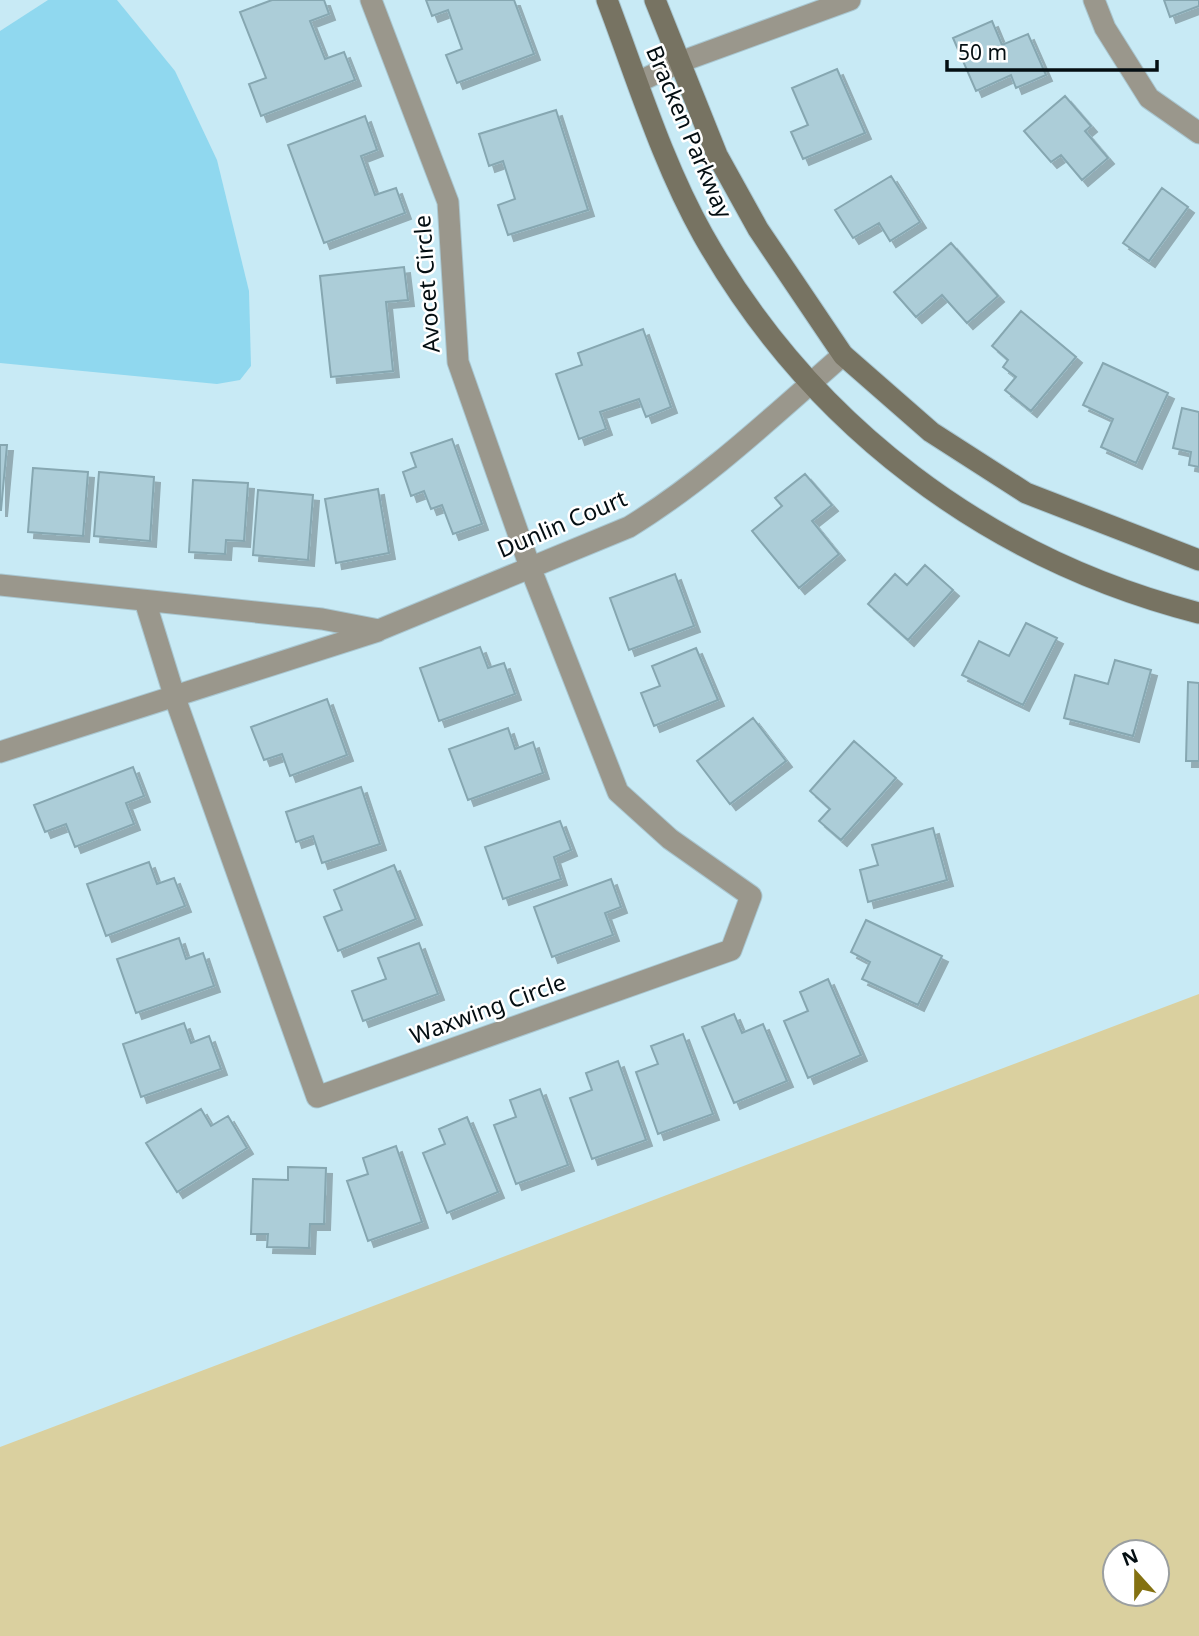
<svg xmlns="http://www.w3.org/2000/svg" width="1199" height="1636" font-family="'Noto Sans',sans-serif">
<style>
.green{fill:#dad09f;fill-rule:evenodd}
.water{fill:#90d8ef}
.building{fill:#accdd8;stroke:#86a7b1;stroke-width:2;filter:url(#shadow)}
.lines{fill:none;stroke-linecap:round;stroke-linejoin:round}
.street-casing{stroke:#a9c7d1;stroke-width:23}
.secondary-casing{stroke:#a9c7d1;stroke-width:23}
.street{stroke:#9a978c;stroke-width:21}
.secondary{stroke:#777362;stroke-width:21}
.labels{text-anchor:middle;stroke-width:5;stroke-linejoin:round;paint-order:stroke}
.street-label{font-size:23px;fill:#040e12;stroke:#fff}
</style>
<defs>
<filter id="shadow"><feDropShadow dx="6" dy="6" stdDeviation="0" flood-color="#0004"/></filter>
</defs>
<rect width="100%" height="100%" fill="#c8eaf5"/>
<path class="green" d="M1199,994V1636H0V1447ZM1115,1552H1157V1594H1115Z"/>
<path class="water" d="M48,0H117L175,71L217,160L249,291L251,366L240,380L217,384L0,363V31Z"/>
<path class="building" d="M272,0H324L329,14L310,21L325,59L344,52L355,80L261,116L249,84L266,78L240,12Z
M426,0H514L534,54L457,83L446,55L462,49L448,10L432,16Z
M1164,0H1199V6L1170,17Z
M992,21L1002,45L1028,34L1046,75L1016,88L1011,75L976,91L953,38Z
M837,69L865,133L803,159L791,132L808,125L792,88Z
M1065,96L1091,126L1085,131L1108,158L1082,180L1061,155L1051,162L1024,131Z
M556,110L588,210L508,235L498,205L515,199L503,161L489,166L479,134Z
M365,116L377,150L361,156L375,195L396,188L405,213L324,243L288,145Z
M891,176L920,222L890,241L879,223L853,238L835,210Z
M1162,188L1188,207L1149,261L1123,243Z
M951,243L998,296L967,323L942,295L916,317L894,292Z
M404,267L408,300L386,302L393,371L331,377L320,276Z
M1021,311L1076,357L1031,411L1005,390L1016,377L1003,367L1008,360L992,346Z
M643,329L671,407L646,417L639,399L600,412L606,429L579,439L556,374L582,365L578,353Z
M1103,363L1168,393L1136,463L1101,447L1113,419L1083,405Z
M1182,408L1199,412V467L1189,465L1191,452L1173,448Z
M452,439L482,524L453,534L442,505L431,509L424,491L411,496L403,472L416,467L411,453Z
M0,445H7L1,510H0Z
M33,468L88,472L83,536L28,532Z
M99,472L154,477L150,541L94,536Z
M805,474L832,505L812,521L839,554L799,588L752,531L782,506L775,498Z
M193,480L248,483L244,541L226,540L225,554L189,552Z
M378,489L389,553L336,563L325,499Z
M258,490L313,495L308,560L253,555Z
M925,565L953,590L908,640L868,604L895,574L907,585Z
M675,574L694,626L629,650L610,598Z
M1026,623L1057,638L1023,705L962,675L979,641L1009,656Z
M480,647L488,668L504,663L515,694L439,721L420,668Z
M696,648L718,700L654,726L641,693L660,686L652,666Z
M1115,660L1151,670L1133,736L1064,718L1075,675L1108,684Z
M1188,682L1199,683V761H1186Z
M327,699L347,755L290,776L282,754L264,760L251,727Z
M753,718L786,761L730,804L697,761Z
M508,728L515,749L533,742L543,773L468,800L449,749Z
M854,741L896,778L841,840L819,821L830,809L810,791Z
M133,767L144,796L126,803L134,824L75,847L66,824L45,832L34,805Z
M361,787L380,844L322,863L313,836L296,842L286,812Z
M560,821L571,850L554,857L561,879L503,899L485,847Z
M933,828L947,880L868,902L860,870L878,865L872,845Z
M149,862L157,884L174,878L185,906L106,936L87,884Z
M394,865L416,919L338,951L324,917L342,910L334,890Z
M611,879L621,907L605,913L613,935L552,957L534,907Z
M866,920L942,956L918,1005L862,979L870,962L851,952Z
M179,938L186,959L203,953L214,986L136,1013L117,959Z
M419,943L438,994L363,1021L352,991L386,979L378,958Z
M828,979L861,1055L808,1078L784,1021L808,1011L800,992Z
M734,1014L742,1033L763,1024L787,1081L734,1103L702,1027Z
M184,1023L191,1043L209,1036L221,1069L141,1097L123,1044Z
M683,1034L713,1114L658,1134L636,1072L658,1064L651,1046Z
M618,1061L646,1140L592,1159L570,1098L592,1090L586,1073Z
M540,1089L568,1165L516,1184L494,1125L516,1117L510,1100Z
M201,1109L211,1126L228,1116L247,1148L177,1192L146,1143Z
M467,1117L498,1192L447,1213L423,1153L445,1144L439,1129Z
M396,1146L422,1222L368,1241L347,1181L368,1174L363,1158Z
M288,1167L326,1168L324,1224H310L309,1248L267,1247L268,1234H251L253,1179L288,1180Z"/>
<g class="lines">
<defs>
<path id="street" d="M1094,0L1105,28L1149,98L1199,133
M638,82L680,62L850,0
M0,585L322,619L379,630L629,527C707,479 774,415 843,355
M145,601L175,698L317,1097L731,950L751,896L670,839L618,792L530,567L458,362L448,202L371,0
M0,752L378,631"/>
<path id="secondary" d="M607,0C637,79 662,162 703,235C811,426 988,559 1199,613
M655,0L717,155L758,229L843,355L931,432L1026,493L1199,560"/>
</defs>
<use href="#street" class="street-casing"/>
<use href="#secondary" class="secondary-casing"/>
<use href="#street" class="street"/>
<use href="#secondary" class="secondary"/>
</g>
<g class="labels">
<g class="street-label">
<text transform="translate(689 132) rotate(67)" y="8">Bracken Parkway</text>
<text transform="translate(427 284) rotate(-94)" y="8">Avocet Circle</text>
<text transform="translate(562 524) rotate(-23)" y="8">Dunlin Court</text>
<text transform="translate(488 1009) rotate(-20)" y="8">Waxwing Circle</text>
</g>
</g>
<g transform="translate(1136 1573) rotate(339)"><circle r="33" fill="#ffffff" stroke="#9b9fa0" stroke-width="2"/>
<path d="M0-5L12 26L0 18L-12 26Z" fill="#847111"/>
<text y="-10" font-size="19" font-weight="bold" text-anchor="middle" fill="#040e12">N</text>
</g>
<path d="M947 60v10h210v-10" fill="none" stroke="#040e12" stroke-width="3.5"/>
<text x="958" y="60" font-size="21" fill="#040e12" stroke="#ffffff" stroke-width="5" paint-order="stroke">50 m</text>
</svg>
